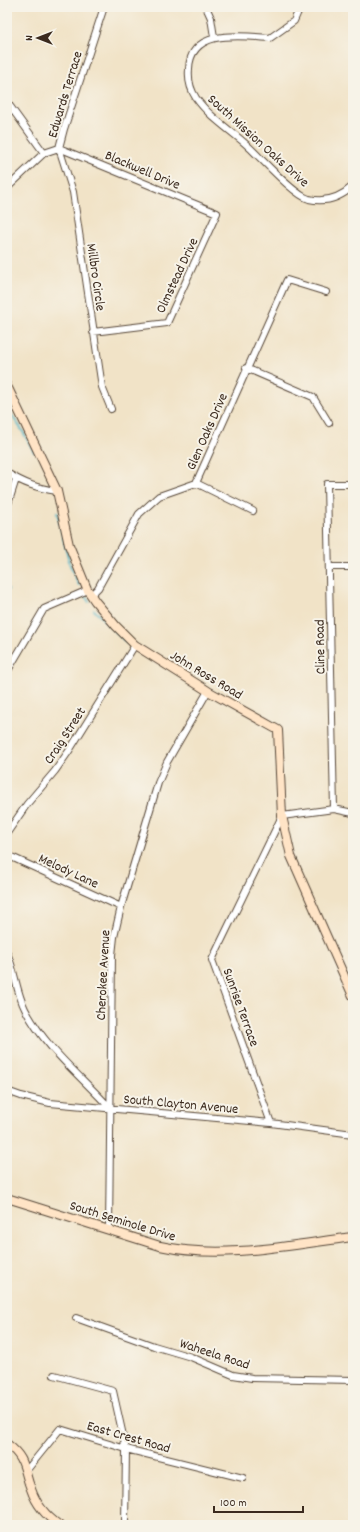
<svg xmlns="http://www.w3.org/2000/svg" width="360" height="1532" font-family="Dekko,sans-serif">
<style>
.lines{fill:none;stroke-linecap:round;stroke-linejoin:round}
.stream{stroke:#4bb6c8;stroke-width:2}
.street-casing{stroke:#564637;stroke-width:8}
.secondary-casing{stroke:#564637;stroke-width:10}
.street{stroke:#fff;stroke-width:6}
.secondary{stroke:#ffe4c6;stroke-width:8}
.labels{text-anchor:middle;stroke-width:4;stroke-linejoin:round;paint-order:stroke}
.street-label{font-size:14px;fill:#3b2a1e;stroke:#f7f3e8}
</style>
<rect width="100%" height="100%" fill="#f7f3e8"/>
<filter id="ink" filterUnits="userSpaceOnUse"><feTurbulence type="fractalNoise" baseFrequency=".025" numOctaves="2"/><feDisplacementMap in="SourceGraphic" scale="8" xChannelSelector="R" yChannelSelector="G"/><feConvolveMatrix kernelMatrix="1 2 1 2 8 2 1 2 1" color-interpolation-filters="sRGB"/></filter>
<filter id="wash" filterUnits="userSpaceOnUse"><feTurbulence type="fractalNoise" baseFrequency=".012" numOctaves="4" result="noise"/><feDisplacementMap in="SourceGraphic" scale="16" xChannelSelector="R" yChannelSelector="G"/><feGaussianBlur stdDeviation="0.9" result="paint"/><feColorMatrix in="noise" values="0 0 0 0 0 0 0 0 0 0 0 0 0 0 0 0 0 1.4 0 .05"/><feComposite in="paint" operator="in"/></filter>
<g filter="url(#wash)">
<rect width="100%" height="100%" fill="#f1e3c7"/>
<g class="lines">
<path class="stream" d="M351,25L353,19
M7,410H8L22,430L34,452
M57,512L70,565L79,585
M7,591L8,589
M86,597L89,602
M94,610L127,643"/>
</g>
</g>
<g filter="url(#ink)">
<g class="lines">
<defs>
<path id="street" d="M206,7L211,18L214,37
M300,7L294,21L270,38C242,36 190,28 189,69C188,80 190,89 196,98C210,118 232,131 249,147C262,159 294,195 309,199C326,203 341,197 353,186
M7,102L44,153
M59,148L217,213L167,323L93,332
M59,148L73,192L102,387L111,409
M7,188L44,153L59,148L64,129L104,7
M246,368L313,397L329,423
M7,473C25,484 37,488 57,491
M196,483L253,511
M7,507L16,479
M329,567H353
M91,595L98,588L139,514L159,496L196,483L287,280L326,292
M7,672L44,609L88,590
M334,809L327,484H353
M7,833L27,804L55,771L69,751L135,645
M7,855L121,907
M7,953C15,971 16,991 25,1009C45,1048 81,1076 110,1108
M7,1091L21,1096L50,1103L271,1123L353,1134
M271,1123L212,960L282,816L334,809L353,813
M109,1230L112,955L114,937L121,907L158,783L167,762L208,691
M76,1318L154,1346L191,1357L233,1375L252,1378L353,1380
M54,1375L113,1391L126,1449L125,1525
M26,1471L60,1429L126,1449L243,1478"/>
<path id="secondary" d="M7,386L57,491L69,545L87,589L95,601L116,626L135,645L208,691L278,730L282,816L291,856L353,996
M7,1198L160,1246C223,1260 290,1245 353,1237
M7,1444C27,1459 23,1469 31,1489C36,1504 46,1516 59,1525"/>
</defs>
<use href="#street" class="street-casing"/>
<use href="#secondary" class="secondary-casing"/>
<use href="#street" class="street"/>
<use href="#secondary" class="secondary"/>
</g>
</g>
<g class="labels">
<g class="street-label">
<text transform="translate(64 94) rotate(-73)" y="5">Edwards Terrace</text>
<text transform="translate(259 140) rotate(42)" y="5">South Mission Oaks Drive</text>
<text transform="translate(143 169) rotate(23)" y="5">Blackwell Drive</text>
<text transform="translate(176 275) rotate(-65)" y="5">Olmstead Drive</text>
<text transform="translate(97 277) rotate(82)" y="5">Millbro Circle</text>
<text transform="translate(206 431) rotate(-66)" y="5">Glen Oaks Drive</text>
<text transform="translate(319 647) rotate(-91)" y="5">Cline Road</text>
<text transform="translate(207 674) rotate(31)" y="5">John Ross Road</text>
<text transform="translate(64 735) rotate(-57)" y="5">Craig Street</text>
<text transform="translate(69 870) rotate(25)" y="5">Melody Lane</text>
<text transform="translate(102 975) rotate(-87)" y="5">Cherokee Avenue</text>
<text transform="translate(242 1007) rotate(70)" y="5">Sunrise Terrace</text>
<text transform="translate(181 1103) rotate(5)" y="5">South Clayton Avenue</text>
<text transform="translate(123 1220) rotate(17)" y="5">South Seminole Drive</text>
<text transform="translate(215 1353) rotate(18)" y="5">Waheela Road</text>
<text transform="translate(129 1436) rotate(16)" y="5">East Crest Road</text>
</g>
</g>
<rect width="360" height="1532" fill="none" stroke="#f7f3e8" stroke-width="24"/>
<g transform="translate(38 38) rotate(270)" stroke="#f7f3e8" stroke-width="3" paint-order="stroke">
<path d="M0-3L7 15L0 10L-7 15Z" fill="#3b2a1e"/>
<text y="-6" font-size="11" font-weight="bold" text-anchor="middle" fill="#3b2a1e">N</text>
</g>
<path d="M214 1506v6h89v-6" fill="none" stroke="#3b2a1e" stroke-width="2"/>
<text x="220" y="1506" font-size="12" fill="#3b2a1e" stroke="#f7f3e8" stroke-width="3" paint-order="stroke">100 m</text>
</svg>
